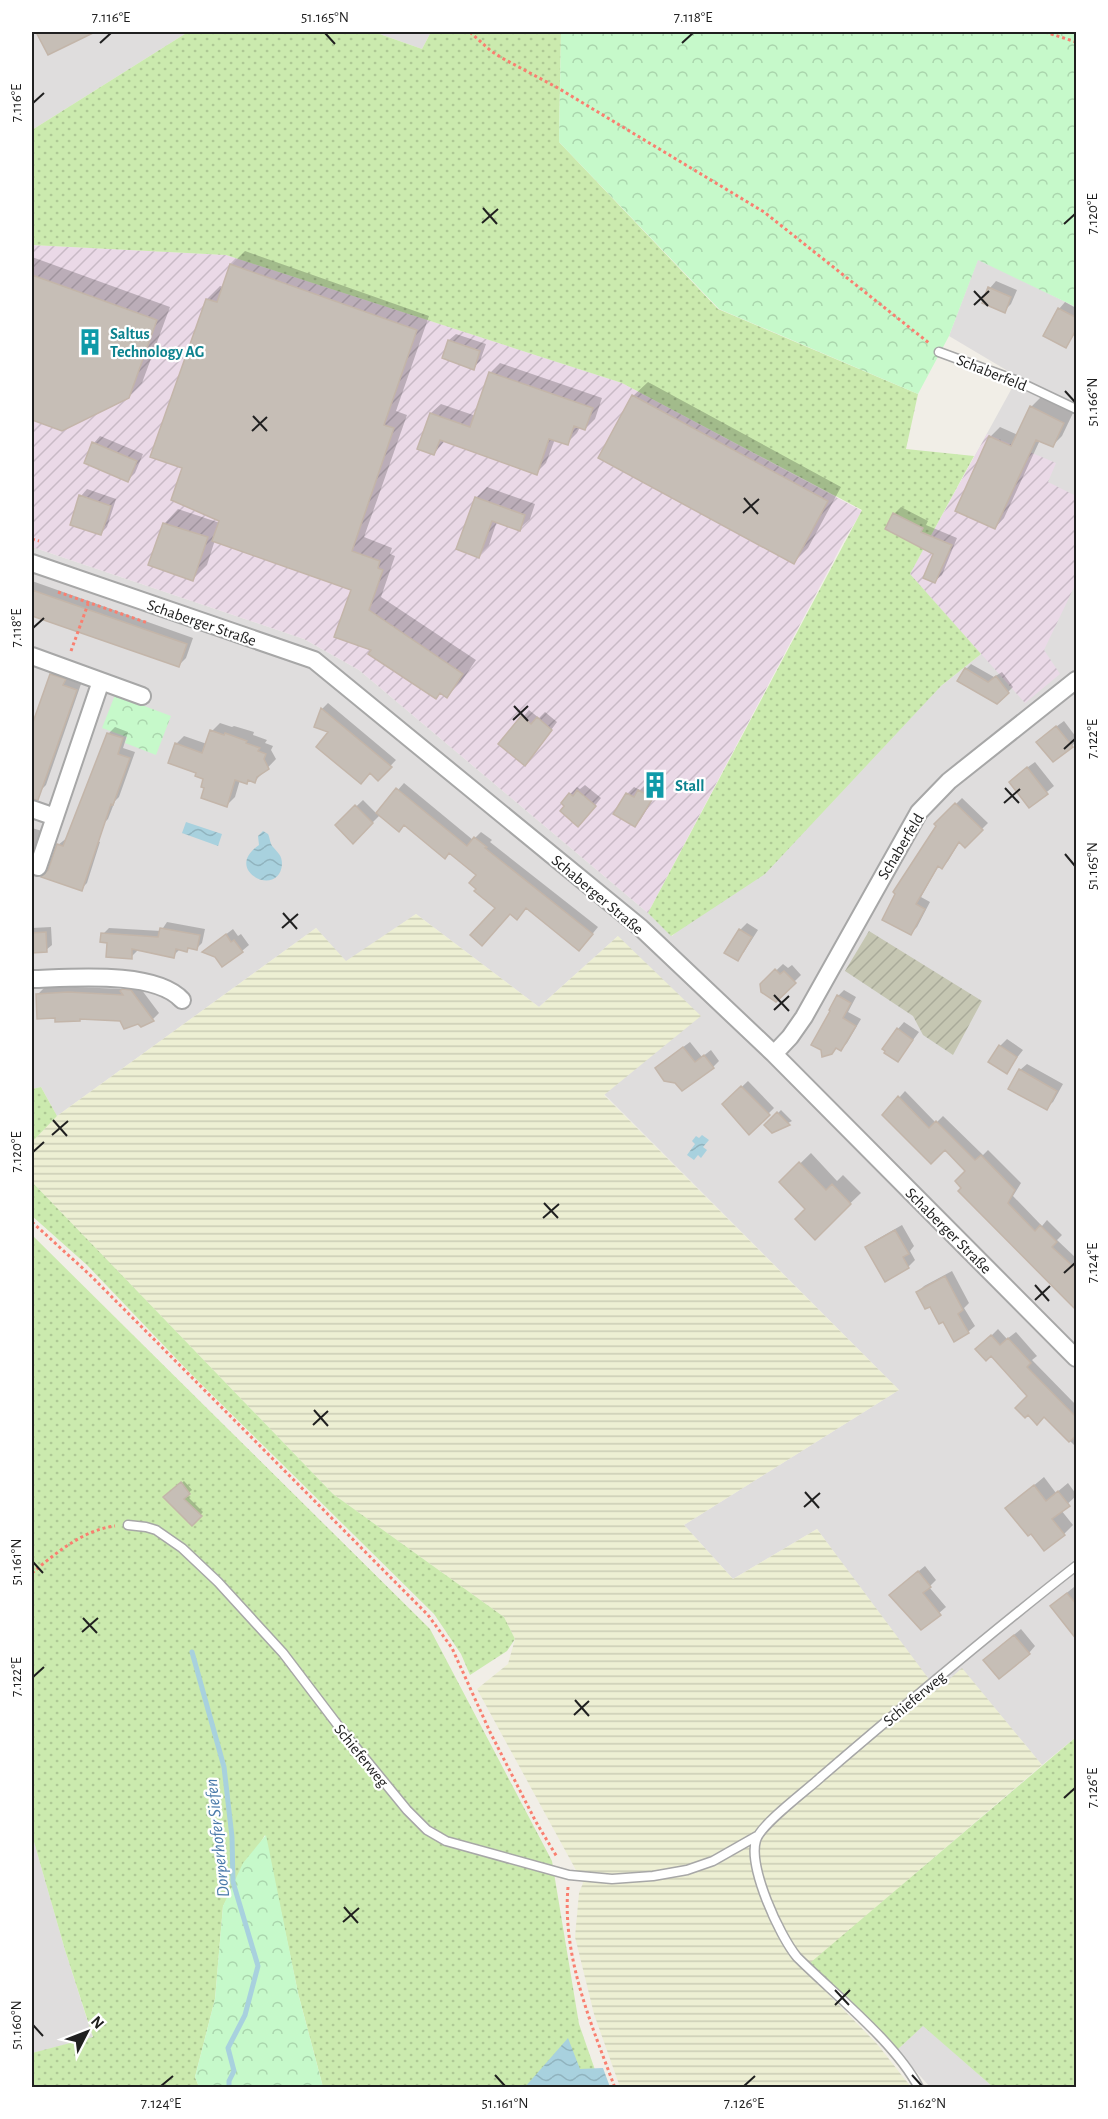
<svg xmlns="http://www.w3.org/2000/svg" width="1108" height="2119" font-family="'Alegreya Sans',sans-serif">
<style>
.residential{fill:#dfdddd}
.industrial{fill:url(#industrial-furrows)}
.construction{fill:url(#construction-furrows)}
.farmland{fill:url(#farmland-rules)}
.grass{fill:url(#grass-dots)}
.park{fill:url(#park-crowns)}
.water{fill:url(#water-waves)}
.shadow{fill:#0003}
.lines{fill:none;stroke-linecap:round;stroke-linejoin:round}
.stream{stroke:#a8d1de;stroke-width:5}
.building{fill:#c6beb6;stroke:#c3b5a9;stroke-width:1.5}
.service-casing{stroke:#a7a7a7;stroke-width:11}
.minor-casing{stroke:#a7a7a7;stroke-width:20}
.path{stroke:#f97f70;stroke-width:3;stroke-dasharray:3 3;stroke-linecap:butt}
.service{stroke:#fff;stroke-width:8}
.minor{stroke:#fff;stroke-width:16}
.ticks{fill:none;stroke:#202020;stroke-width:2}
.labels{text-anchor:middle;stroke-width:4.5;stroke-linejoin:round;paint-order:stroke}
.culture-label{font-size:16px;font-weight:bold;fill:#0d838f;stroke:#fff;text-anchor:start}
.street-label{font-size:16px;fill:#202020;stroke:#fff}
.water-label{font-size:18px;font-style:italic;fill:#4979a9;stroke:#fff}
.neatline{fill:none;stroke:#202020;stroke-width:2}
.ticks-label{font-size:15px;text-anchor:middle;fill:#202020}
</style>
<defs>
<pattern id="industrial-furrows" width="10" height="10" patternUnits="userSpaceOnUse" patternTransform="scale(1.5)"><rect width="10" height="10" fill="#ead9e7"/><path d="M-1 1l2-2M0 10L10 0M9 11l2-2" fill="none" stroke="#c8bac6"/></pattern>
<pattern id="construction-furrows" width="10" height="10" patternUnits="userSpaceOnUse" patternTransform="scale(1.5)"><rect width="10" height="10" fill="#c5c6b2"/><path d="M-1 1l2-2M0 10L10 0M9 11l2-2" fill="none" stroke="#a9aa99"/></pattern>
<pattern id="farmland-rules" width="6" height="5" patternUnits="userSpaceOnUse" patternTransform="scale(1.5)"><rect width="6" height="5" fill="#edefd3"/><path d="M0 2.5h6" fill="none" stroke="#cbcdb5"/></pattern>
<pattern id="grass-dots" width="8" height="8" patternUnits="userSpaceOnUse" patternTransform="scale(1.5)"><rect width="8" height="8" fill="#cbeaae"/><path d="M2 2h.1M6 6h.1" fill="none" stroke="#aec895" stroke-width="1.8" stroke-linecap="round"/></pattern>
<pattern id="park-crowns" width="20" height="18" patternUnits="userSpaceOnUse" patternTransform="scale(1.5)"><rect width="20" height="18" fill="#c6f9ca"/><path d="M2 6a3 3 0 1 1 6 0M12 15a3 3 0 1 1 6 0" fill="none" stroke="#aad5ad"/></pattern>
<pattern id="water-waves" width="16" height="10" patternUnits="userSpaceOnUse" patternTransform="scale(1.5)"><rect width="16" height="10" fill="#a8d1de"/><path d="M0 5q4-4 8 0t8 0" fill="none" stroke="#90b3be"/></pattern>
</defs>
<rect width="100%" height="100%" fill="#f1eee7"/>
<path class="residential" d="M32,32H188L32,130Z
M374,32H431L422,49Z
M978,259L1076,307V1737L1042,1765L962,1669L937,1691L817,1529L733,1579L684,1525L899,1390L604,1094L618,936L539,1007L416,914L346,962L316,928L57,1116L41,1087L32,1089V547L304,639L359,670L648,913L672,936L941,686L981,654L910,574L1018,377L949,336Z
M32,1835L65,1950L93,2038L32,2053Z
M923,2025L993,2087H930L897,2050Z"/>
<path class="industrial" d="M32,245L226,255L622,383L862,511L846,537L648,913L359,670L304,639L32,547Z
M987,434L1056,463L1048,482L1076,496V583L1044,650L1060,674L1025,703L910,574Z"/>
<path class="construction" d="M869,931L982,1001L953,1055L923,1035L913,1016L845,971Z"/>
<path class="farmland" d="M416,914L539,1007L618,936L701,1016L604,1095L899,1390L684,1525L733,1579L817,1529L937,1690L962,1668L1042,1765L804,1969L878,2045L911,2087H620L594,2014L575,1937L579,1893L583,1883L477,1689L508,1664L515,1639L504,1617L333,1494L32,1182V1142L57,1116L316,928L346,961Z"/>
<path class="grass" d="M188,32H374L422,49L431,32H561L559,142L718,309L918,394L906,449L974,456L910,574L981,654L941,686L765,874L671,936L648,913L862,510L622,383L226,255L32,245V130Z
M41,1087L57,1116L32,1142V1089Z
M32,1182L333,1494L504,1617L515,1639L507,1651L470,1675L461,1654L434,1614L192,1375L87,1265L32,1216Z
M32,1235L430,1629L552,1861L579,2024L601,2087H323L298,1993L265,1835L223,1906L215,1999L195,2077L199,2087H32V2053L93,2037L65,1950L32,1835Z
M1076,1737V2087H993L923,2026L897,2050L810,1963Z"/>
<path class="park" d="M561,32H1076V307L978,260L949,336L918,394L719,309L559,142Z
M115,695L171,716L156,755L125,743L127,737L102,728Z
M266,1835L298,1993L323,2087H199L195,2077L215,1999L223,1906L243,1863Z"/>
<path class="water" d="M186,822L222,834L218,846L182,833Z
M263,831L268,834C270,838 270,844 273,847C278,853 282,855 282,864C280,899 221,871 259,845L258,836Z
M702,1135L709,1140L703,1147L707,1150L701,1158L698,1155L694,1160L687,1155L695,1144L692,1141L696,1136L699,1138Z
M568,2038L580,2069L603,2068L610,2087H525Z"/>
<path class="shadow" d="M38,32H85L78,38L49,53Z
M245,251L429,316L396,411L407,415L364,537L392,548L390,554L395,556L381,597L476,660L461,682L447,696L373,649L353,589L215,540L207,565L193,579L164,524L178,509L220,523L221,520L184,467L207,299L220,286L224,287L231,265Z
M32,257L170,307L142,383L128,397L62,429L32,418Z
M996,281L1017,290L1011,304L1004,311L990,288Z
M1065,302L1076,308V332L1066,346L1059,309Z
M456,334L486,344L480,361L473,368L449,340Z
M500,363L602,398L595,419L585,429L580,427L577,433L567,443L555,439L546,463L536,473L445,440L434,454L431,413L441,404L476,416L490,373Z
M648,382L841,487L808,548L794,562L633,396Z
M1041,397L1073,413L1062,436L1052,446L1040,440L1004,518L995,528L990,437L1000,427L1018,435L1031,407Z
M100,436L143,454L135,473L128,480L94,443Z
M487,487L535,504L530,519L519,529L497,521L489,545L478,556L476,498Z
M87,489L116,499L107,527L101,533L81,496Z
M901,507L928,521L926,525L957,538L942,575L935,581V553L894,514Z
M32,581L193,638L186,658L179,665L32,615Z
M971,664L994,677L1002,672L1013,687L997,703L966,669Z
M57,668L70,673L68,679L81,684L46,785L40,791L32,788V730L51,674Z
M328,703L396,760L378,779L331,731L316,726L322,709Z
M529,710L539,718L545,712L557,722L531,757L500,744Z
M1064,721L1076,737V741L1072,746L1045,735Z
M220,723L232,727L234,726L254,732L253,735L267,740L265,743L273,746L271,750L276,759L255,781L250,779L247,782L240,780L235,797L227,805L206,787L205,778L198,772L176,744L184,736L207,744L212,731Z
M115,727L128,732L123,748L135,752L119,797L115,801L108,819L102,825L78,816L109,733Z
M1035,762L1054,786L1030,806L1017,775Z
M404,783L473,840L481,832L492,840L490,842L598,927L585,943L527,907L523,912L510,913L497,908L478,875L450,852L405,824L380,815L353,842L337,825L363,800L377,814Z
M646,784L658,791L641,819L635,825L627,794L634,787L640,790Z
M585,785L601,798L585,818L563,803L577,787L580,789Z
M962,798L988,823L965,846L960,841L948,861L942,867L939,865L921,897L930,902L917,927L911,933L884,919L937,825L936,824Z
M32,828L42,831L32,869Z
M73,833L100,842L87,883L81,889L49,871L58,845Z
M167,922L205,929L202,943L197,948L190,947L186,950L180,949L173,956L137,948V951L131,957L109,942L103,934L109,928L161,931Z
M747,923L758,930L744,952L737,959L740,930Z
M51,927L52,945L46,950L32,951V928Z
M233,929L238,936L241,934L249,945L242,951H204Z
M783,964L788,968L792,965L801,975L776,1000L761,985Z
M129,984L138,985L159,1013L153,1019L141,1025L139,1022L121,1019L82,1017L80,1019L56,1017L38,994L44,988L75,987L123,989Z
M844,990L856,997L848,1012L861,1019L847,1043L841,1049L837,1047L832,1053L838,996Z
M904,1022L919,1032L898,1060V1029Z
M1007,1039L1023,1050L1006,1072L1000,1046Z
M690,1042L702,1057L711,1050L719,1061L713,1067L663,1062Z
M1027,1064L1063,1084L1053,1102L1046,1108L1020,1070Z
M748,1081L774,1108L749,1133L724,1104Z
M905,1091L936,1123L943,1116L983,1155L988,1150L1021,1183L1013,1196L1042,1226L1047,1220L1062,1235L1057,1240L1076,1258V1307L945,1147L884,1115Z
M781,1110L792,1121L773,1131L766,1125Z
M811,1153L837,1181L843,1175L861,1193L815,1237L807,1209L781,1182Z
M902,1225L914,1246L910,1251L915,1260L908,1267L886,1280L867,1248L874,1241Z
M952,1271L969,1303L964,1308L975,1326L968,1332L955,1340L944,1320L918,1292L924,1286Z
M998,1329L1007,1339L1016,1332L1037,1356L1032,1360L1076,1405V1447L1044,1415L984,1343Z
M1044,1477L1056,1493L1068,1483L1076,1494V1496L1061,1510L1073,1525L1064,1534L1031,1532L1007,1508Z
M184,1481L192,1490L186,1495L203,1512L192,1524L165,1497Z
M925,1566L936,1580L929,1587L946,1607L922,1628L897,1589Z
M1074,1587L1076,1590V1631L1058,1600Z
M1021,1629L1035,1646L1029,1653H992Z"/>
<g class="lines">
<path class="stream" d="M192,1652L224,1767L232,1837L233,1882L258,1966L245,2015L228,2048L234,2071L229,2081V2088"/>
</g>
<path class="building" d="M36,32H95L48,55Z
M230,264L417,330L384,425L394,428L352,551L380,561L378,568L383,570L369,610L463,674L447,698L440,693L436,699L368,654L371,650L334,637L351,590L212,541L219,521L171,500L182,468L150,457L206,299L217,302Z
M32,275L157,320L129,398L62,431L32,420Z
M988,287L1011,297L1005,313L982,303Z
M1058,308L1077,318V328L1066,348L1043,336Z
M448,340L480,351L474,370L442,358Z
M489,372L593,408L585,430L574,426L568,445L549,439L537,475L440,440L434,455L417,449L430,413L470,427Z
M632,395L828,501L794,564L598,458Z
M1030,406L1064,423L1053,447L1036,440L995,529L955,511L989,436L1011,446Z
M92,442L137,461L128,482L84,463Z
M79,495L111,506L101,535L70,525Z
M475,497L525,515L520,531L492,521L479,558L456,549Z
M893,513L923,528L921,532L952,545L935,583L923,578L933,554L885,529Z
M163,523L208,537L193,581L148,565Z
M32,590L187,644L179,667L32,616Z
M965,668L988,682L996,676L1009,693L997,704L957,681Z
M50,674L66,679L63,685L77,690L38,800L32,799V725Z
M321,708L392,767L378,781L370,773L361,784L316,747L328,732L314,727Z
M521,716L531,724L537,717L552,730L525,766L498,744Z
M1056,726L1073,747L1053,762L1036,742Z
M210,730L224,735L225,733L247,741L246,743L260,748L258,751L266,754L264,759L269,769L257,777L255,783L248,780L247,784L235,780L227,807L201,798L204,788L201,787L203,779L195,776L196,773L168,763L175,743L202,753Z
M107,733L123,738L118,754L130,758L113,805L111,804L82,891L41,877L48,870L57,844L63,846Z
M1027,767L1048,794L1029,808L1009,782Z
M396,788L467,846L474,837L487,847L485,848L593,934L579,951L526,908L517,920L510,914L482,946L470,935L495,908L474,891L476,889L469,883L476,875L449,853L445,859L404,825L399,832L376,813Z
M577,790L596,806L578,827L560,811L564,806L561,803L569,793L573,796Z
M638,790L653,798L635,827L613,814L626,793L634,797Z
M955,803L983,830L965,848L959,842L942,869L938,866L916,904L925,909L911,935L882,920L895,894L893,892L936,826L934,824Z
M355,805L373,823L353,844L335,825Z
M160,928L200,935L197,950L188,948L187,952L176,949L174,958L132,949V959L106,957L107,943L100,942L101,933L158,937Z
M739,929L752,937L738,961L724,953Z
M46,932L47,952L32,953V933Z
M226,934L231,942L234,940L243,952L222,967L215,957L202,952Z
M775,969L780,974L784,971L796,983L776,1002L761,992L760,984Z
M122,989L131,990L154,1021L141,1027L138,1024L124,1029L120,1021L80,1019V1021L55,1022V1018L37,1019L36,994L68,992L123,995L120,991Z
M837,995L851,1003L843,1018L856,1026L841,1051L836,1048L832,1054L822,1057L821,1050L811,1045L830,1011L829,1010Z
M897,1028L913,1040L898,1062L884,1053L885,1051L882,1049Z
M999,1045L1017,1057L1007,1074L988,1062Z
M683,1047L695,1062L704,1055L714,1068L682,1091L675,1083L664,1081L655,1068Z
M1019,1069L1057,1091L1047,1110L1008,1089Z
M741,1086L770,1115L749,1135L722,1104Z
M898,1096L929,1128L936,1121L975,1160L981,1155L1015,1190L1008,1203L1035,1231L1040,1225L1057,1242L1052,1247L1077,1270V1311L958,1191L961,1188L955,1181L965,1171L945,1150L931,1164L882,1115Z
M777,1112L790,1125L772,1133L764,1125Z
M799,1162L826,1190L832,1184L851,1204L815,1240L795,1219L805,1209L779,1182Z
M895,1230L909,1254L903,1257L909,1268L885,1282L865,1247Z
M945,1276L963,1310L958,1314L969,1333L954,1342L943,1322L939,1324L930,1307L925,1309L916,1292Z
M991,1335L1000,1345L1008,1338L1031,1363L1027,1367L1077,1418V1435L1069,1442L1044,1417L1037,1425L1028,1415L1025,1418L1015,1408L1027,1396L991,1356L986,1361L975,1349Z
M181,1482L190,1494L184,1499L202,1516L192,1526L163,1497Z
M1034,1485L1046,1501L1058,1491L1070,1506L1052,1519L1065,1535L1044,1551L1031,1534L1028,1536L1005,1508Z
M918,1571L931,1587L923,1593L941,1615L921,1630L889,1595Z
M1067,1593L1077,1605V1640L1050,1606Z
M1014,1635L1030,1654L999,1679L983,1660Z"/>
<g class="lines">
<defs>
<path id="service" d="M939,352L1015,380L1076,409
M128,1525L146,1527L156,1530L182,1548L218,1582L283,1653L340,1728L407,1810L427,1830L446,1841L569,1875L612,1879L653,1876L687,1870L713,1861L757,1836
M919,2088C896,2043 833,1993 797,1957C779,1935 748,1867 756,1840C761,1824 807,1790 821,1777C905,1705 989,1634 1076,1566"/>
<path id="minor" d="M32,563L314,660L641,928L774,1054L1076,1358
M32,656L142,696
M32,809L55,817
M38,867L101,681
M32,979C70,978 155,970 182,1000
M774,1054L790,1037L804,1017L919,812L949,781L1076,680"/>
</defs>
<use href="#service" class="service-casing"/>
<use href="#minor" class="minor-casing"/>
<path class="path" d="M470,32L491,51L502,58L558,88L764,212L929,343
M1045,32L1076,42
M32,539L39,541
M58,592L148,623
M71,651L88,604
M32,1222L89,1274L428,1615L452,1648L490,1732L536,1822L557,1857
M32,1573C56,1553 83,1530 115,1526
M568,1887C562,1957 591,2023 615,2088"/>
<use href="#service" class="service"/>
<use href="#minor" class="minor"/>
</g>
<path class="ticks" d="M325,33L335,44M100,43L111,33M682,43L693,33M33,103L44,93M483,208L497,224M482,223L498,209M1064,224L1075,214M974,291L988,306M974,305L989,291M1065,391L1075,402M253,416L267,431M252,431L267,417M744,498L758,514M743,513L759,499M33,628L44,618M514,706L528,721M513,720L528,706M1064,749L1075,739M1005,788L1019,803M1004,803L1020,789M1065,854L1075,866M283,913L297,929M282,928L298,914M774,995L789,1011M774,1010L789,996M53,1120L67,1136M52,1135L68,1121M33,1152L44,1142M544,1203L558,1218M543,1218L559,1204M1064,1273L1075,1263M1035,1285L1049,1301M1035,1300L1050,1286M314,1410L328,1426M313,1425L328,1411M805,1492L819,1508M804,1507L820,1493M33,1562L43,1573M83,1618L97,1633M82,1632L98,1618M33,1677L44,1667M575,1700L589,1716M574,1715L589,1701M1064,1798L1075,1788M344,1907L358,1923M343,1922L359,1908M835,1990L849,2005M835,2005L850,1990M33,2025L43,2036M495,2075L505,2086M912,2075L922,2086M161,2086L173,2076M744,2086L755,2076"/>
<defs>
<symbol id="building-bare" viewBox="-9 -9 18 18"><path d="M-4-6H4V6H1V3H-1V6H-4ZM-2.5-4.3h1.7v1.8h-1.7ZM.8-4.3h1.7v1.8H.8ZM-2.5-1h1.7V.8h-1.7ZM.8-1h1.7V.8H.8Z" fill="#0f9aa8" stroke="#fff" stroke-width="2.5" paint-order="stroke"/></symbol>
</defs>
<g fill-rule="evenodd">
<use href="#building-bare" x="71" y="323" width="38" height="38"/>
<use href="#building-bare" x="636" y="766" width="38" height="38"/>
</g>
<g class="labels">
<g class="culture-label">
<text x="110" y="339">Saltus<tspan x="110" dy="18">Technology AG</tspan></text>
<text x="675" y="791">Stall</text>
</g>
<g class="street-label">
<text transform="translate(992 372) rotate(22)" y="6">Schaberfeld</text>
<text transform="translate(202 622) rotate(19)" y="6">Schaberger Straße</text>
<text transform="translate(900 846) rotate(-59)" y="6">Schaberfeld</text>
<text transform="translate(598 894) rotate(40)" y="6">Schaberger Straße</text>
<text transform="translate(949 1230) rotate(45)" y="6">Schaberger Straße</text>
<text transform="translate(914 1698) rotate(-40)" y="6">Schieferweg</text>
<text transform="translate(362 1755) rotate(51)" y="6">Schieferweg</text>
</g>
<g class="water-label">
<text transform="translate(217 1838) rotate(-96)" y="6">Dorperhofer Siefen</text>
</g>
</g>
<rect width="1108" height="2119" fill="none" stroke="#ffffff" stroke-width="66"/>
<g transform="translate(87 2032) rotate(48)" stroke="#ffffff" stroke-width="4.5" paint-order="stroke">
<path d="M0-4.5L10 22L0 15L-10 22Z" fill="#202020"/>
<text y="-9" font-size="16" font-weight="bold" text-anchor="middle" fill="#202020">N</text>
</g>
<rect x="33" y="33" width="1042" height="2053" class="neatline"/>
<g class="ticks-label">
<text x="111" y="22">7.116°E</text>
<text x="325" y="22">51.165°N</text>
<text x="693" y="22">7.118°E</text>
<text transform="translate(16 103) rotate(-90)" y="5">7.116°E</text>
<text transform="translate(1092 214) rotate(-90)" y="5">7.120°E</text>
<text transform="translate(1092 402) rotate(-90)" y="5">51.166°N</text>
<text transform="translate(16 628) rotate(-90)" y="5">7.118°E</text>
<text transform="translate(1092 739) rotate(-90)" y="5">7.122°E</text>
<text transform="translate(1092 866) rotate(-90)" y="5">51.165°N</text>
<text transform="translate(16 1152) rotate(-90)" y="5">7.120°E</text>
<text transform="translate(1092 1263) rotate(-90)" y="5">7.124°E</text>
<text transform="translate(16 1562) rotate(-90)" y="5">51.161°N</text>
<text transform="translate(16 1677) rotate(-90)" y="5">7.122°E</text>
<text transform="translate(1092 1788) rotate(-90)" y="5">7.126°E</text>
<text transform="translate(16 2025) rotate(-90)" y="5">51.160°N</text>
<text x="161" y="2108">7.124°E</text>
<text x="505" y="2108">51.161°N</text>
<text x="744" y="2108">7.126°E</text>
<text x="922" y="2108">51.162°N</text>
</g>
</svg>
